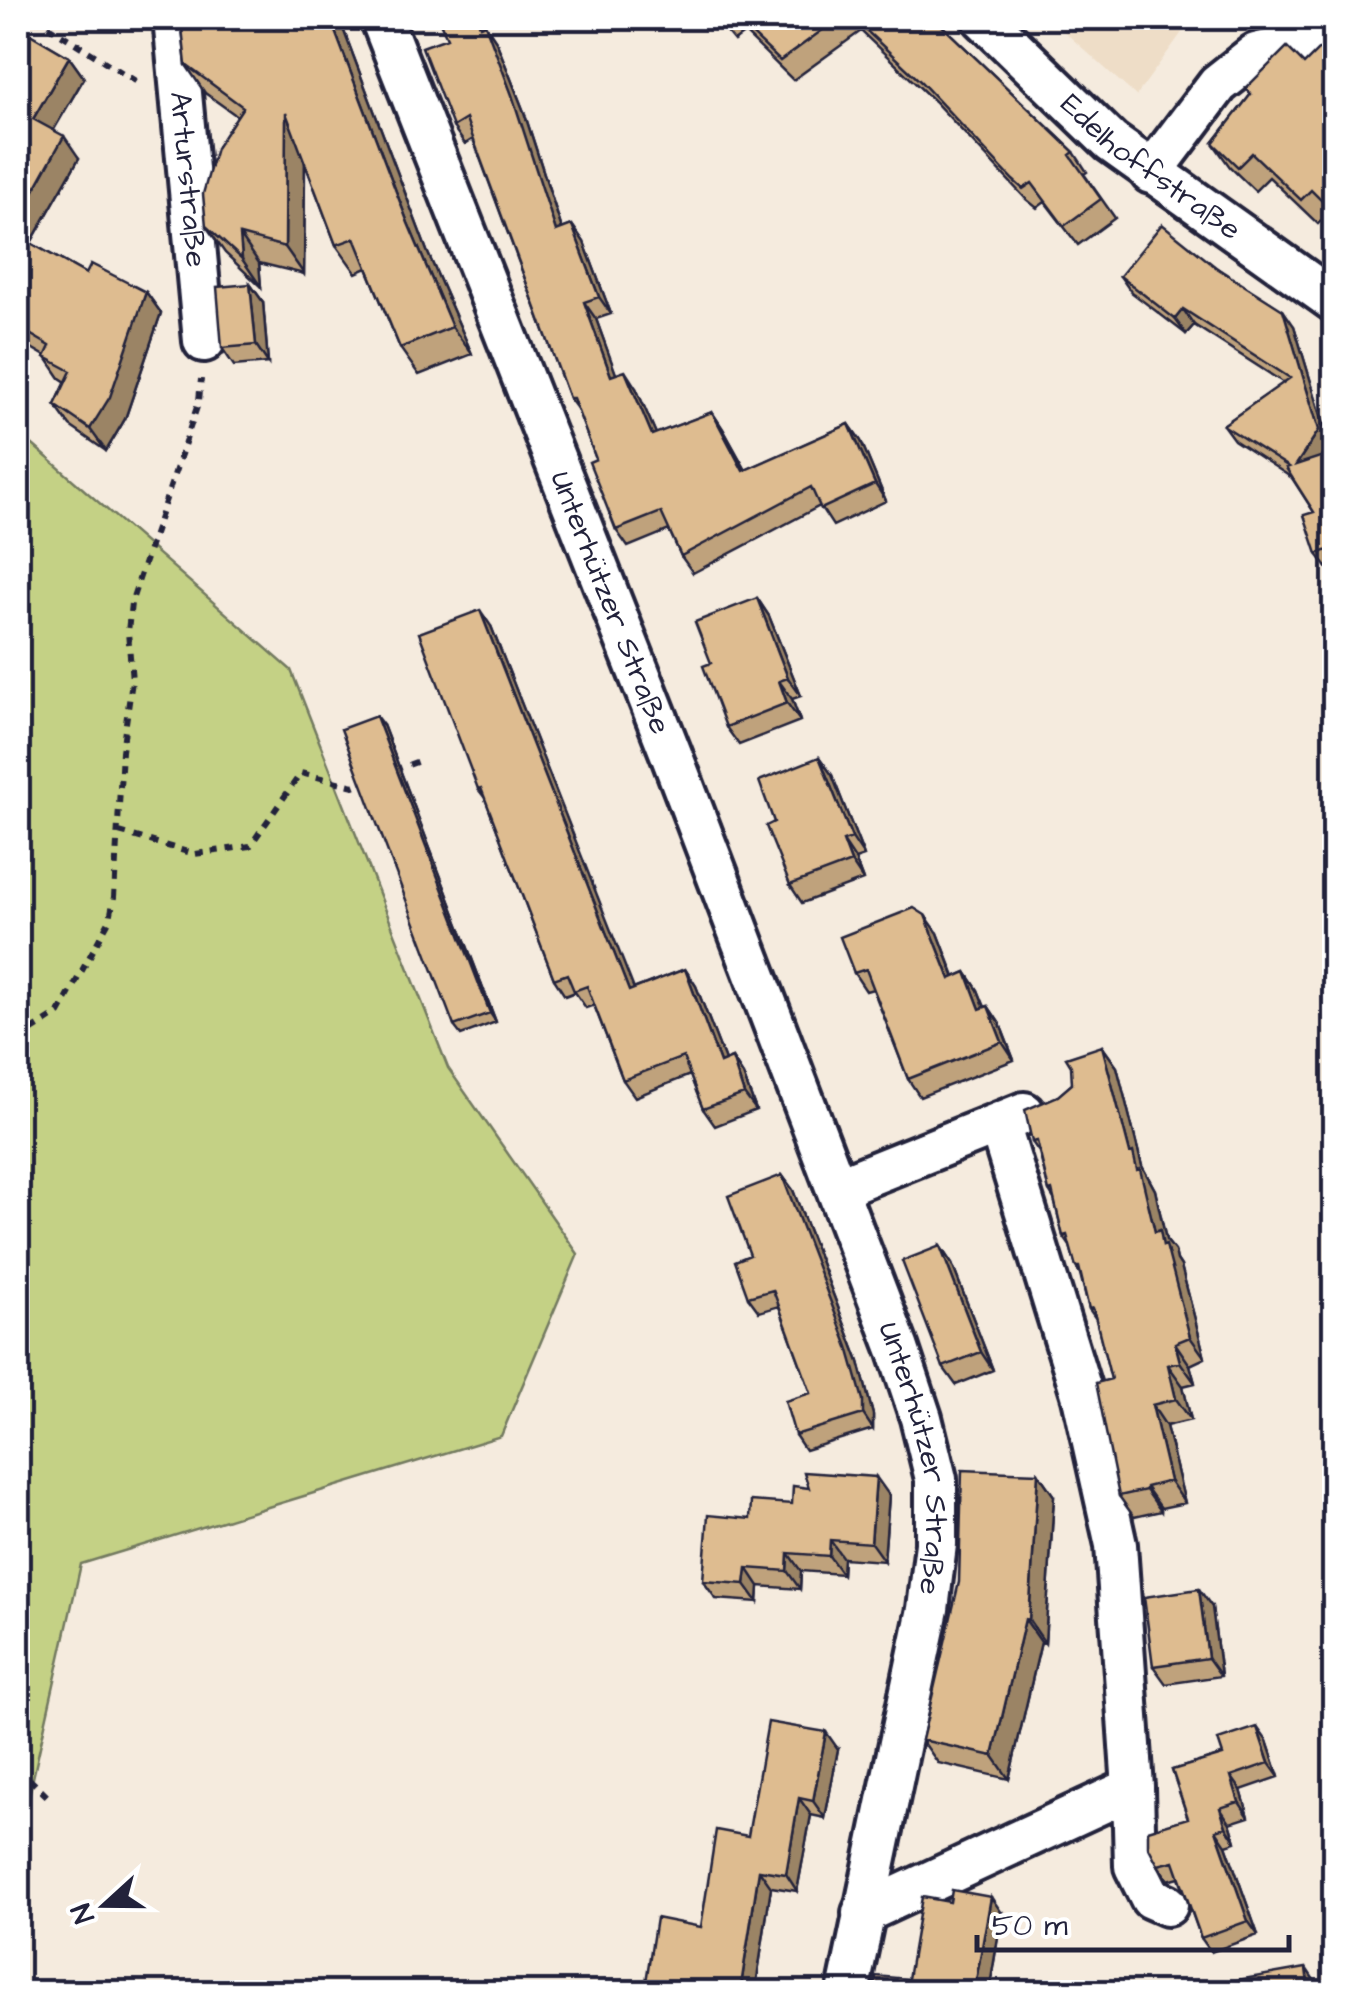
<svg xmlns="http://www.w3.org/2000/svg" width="1352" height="2010" font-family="'Architects Daughter',sans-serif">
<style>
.built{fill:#eeddc7}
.green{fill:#c4d185;stroke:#737a60;stroke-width:2.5}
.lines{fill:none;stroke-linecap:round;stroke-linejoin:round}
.minor-casing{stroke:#22223b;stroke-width:48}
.path{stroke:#22223b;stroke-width:6;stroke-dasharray:8 8;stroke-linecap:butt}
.minor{stroke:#fff;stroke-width:40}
.wall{fill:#bfa27c;stroke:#22223b;stroke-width:2.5}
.shaded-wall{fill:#9b8465;stroke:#22223b;stroke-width:2.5}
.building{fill:#debc90;stroke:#22223b;stroke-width:2.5}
.labels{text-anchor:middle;stroke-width:10;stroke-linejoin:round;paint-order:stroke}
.street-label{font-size:30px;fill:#22223b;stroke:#fff}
</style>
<rect width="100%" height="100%" fill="#f5ebde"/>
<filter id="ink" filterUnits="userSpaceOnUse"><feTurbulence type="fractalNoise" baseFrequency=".01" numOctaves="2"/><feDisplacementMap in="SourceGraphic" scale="20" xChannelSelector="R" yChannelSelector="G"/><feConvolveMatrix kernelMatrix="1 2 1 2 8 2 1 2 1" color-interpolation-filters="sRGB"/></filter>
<g filter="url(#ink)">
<path class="built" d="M1049,18H1216L1191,20L1136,96Z"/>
<path class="green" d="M18,432L291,670L448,1068L578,1254L501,1436L81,1564L18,1845Z"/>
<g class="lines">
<defs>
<g id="minor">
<path id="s1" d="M174,18L204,341"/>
<path id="s2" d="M381,18L671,754L898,1349L921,1418L936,1479V1544L928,1609L848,1992"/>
<path id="s3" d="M983,18L1111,142L1334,301"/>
<path d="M1151,173L1218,84L1256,54L1334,35"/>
<path d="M999,1124L1083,1397L1116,1545L1133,1788L1135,1866L1151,1898L1167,1905"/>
<path d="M837,1188L1024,1113"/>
<path d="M863,1913L1133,1788"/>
</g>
</defs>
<use href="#minor" class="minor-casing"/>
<path class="path" d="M18,21L37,19L142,85
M394,770L419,761
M119,832L195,854L250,846L301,773L354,786L369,780
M18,1039L59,1013L110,919L114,897L122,751L132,681L128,632L131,603L199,401L201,379
M18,1768L48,1797"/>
<use href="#minor" class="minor"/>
</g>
<path class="wall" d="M100,18H123L115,28Z
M181,18H339L427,251L472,354L419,375L400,348L367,268L356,273L336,245L305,163L304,274L259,263L261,287L225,253L206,226L237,116L205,93L186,65Z
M715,18H934L1074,152L1087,172L1084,174L1115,218L1078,245L1045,202L1037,208L1026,199L934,101L861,31L793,80L745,33L734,41Z
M484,24L496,41L524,112L562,229L572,225L584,242L611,314L596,319L616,375L636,388L656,434L712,412L723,429L746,470L849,424L861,441L886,501L833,526L820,506L693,573L681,556L669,530L628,547L616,530L596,459L578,410L569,398L473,139L465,144L453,127L447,38Z
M18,27L69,57L84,78L53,130L79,158L31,243L86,274L146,292L161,313L125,419L106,451L70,426L55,405L66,382L60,378L45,356L18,340Z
M1304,64L1334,65V221L1328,214L1318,224L1269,177L1255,191L1230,167L1213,143L1251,94L1246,88Z
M1217,268L1294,326L1330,445L1323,456L1334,467V567L1328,569L1317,554L1314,512L1292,478L1234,440L1223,425L1284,383L1194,325L1186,334L1131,292L1120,276Z
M250,284L263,302L268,363L234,366L222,348Z
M757,598L769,616L801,696L792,699L800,721L739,745L726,727L711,663Z
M491,626L633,989L685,969L696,986L725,1061L732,1058L743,1075L756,1110L715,1126L703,1109L690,1075L635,1097L623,1080L594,1005L586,1008L575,992L565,996L554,979L485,798L478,789Z
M383,725L496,1022L461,1035L454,1026Z
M819,757L832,775L864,856L855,859L863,880L802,903L790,885L774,822Z
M938,933L955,977L966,972L978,990L985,1007L988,1006L1000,1024L1014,1060L920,1097L908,1079L873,989L866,991L854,973Z
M1102,1046L1117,1067L1142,1166L1155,1190L1166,1240L1175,1251L1177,1260L1181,1266L1205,1358L1190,1365L1195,1383L1183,1386L1191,1420L1166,1426L1185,1503L1161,1508V1511L1134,1517L1119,1496L1111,1379L1096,1319L1089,1309L1080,1274L1076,1267L1070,1246L1063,1236L1054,1199L1049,1191L1039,1152L1032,1142L1058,1096L1072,1084Z
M782,1175L793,1190L859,1362L873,1415V1429L805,1450L795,1435L811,1393L779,1306L759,1312L748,1297L750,1255Z
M940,1246L952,1264L993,1370L956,1385L943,1367Z
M1038,1473L1054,1496L1045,1643L1041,1642L1009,1779L938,1763L922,1740Z
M889,1495L884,1561L843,1558L842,1574L801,1571L800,1589L759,1586L758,1602L716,1599L703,1581L750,1519L792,1504Z
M1212,1607L1221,1676L1166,1684L1153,1666Z
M1267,1741L1279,1777L1241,1790L1249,1817L1230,1823L1236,1842L1226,1845L1258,1935L1211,1952L1201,1938L1179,1877L1168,1880L1158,1865L1188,1818L1172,1770Z
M838,1749L825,1818L811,1815L797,1891L771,1887L755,1992H654L646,1982L701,1927L748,1836Z
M1002,1913L989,1992H874L908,1979Z"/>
<path class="shaded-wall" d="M108,18H123L115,28Z
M330,18H339L427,251L472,354L452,327L408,223Z
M477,18H482L487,30L485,24L496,41L524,112L568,248L556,231Z
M69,57L84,78L48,140L33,119Z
M286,113L305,141L304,274L285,247Z
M64,136L79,158L25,253L18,242V219Z
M572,225L584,242L611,314L599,297Z
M240,235L259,263L261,287L242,259Z
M250,284L263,302L268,363L256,345Z
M146,292L161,313L125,419L106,451L90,429Z
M584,302L596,319L623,393L611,376Z
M1183,309L1194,325L1186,334L1175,319Z
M1283,310L1294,326L1330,445L1306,481L1296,465L1319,430Z
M625,371L636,388L664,452L652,435Z
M712,412L723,429L755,488L743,471Z
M849,424L861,441L886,501L875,484Z
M1326,455L1334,467V483Z
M757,598L769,616L801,696L788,678Z
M480,610L491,626L641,1007L629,991Z
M779,681L792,699L800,721L787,703Z
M376,716L383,725L496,1022L490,1013Z
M819,757L832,775L864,856L852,838Z
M843,841L855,859L863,880L851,862Z
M925,915L938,933L962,997L950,979Z
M685,969L696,986L732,1079L720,1063Z
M966,972L978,990L992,1027L980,1009Z
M988,1006L1000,1024L1014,1060L1002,1042Z
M1102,1046L1117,1067L1142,1166L1155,1190L1166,1240L1175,1251L1177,1260L1181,1266L1205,1358L1190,1337L1155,1232L1137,1170L1130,1153Z
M732,1058L743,1075L756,1110L744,1094Z
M782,1175L793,1190L859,1362L873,1415V1429L863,1414Z
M940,1246L952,1264L993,1370L981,1352Z
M1175,1343L1190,1365L1195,1383L1180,1362Z
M1168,1365L1183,1386L1191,1420L1176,1399Z
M1152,1405L1166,1426L1185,1503L1170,1481Z
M1038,1473L1054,1496L1045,1643L1029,1620Z
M876,1477L889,1495L884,1561L871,1543Z
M1146,1487L1161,1508V1511L1146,1490Z
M830,1540L843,1558L842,1574L829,1556Z
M788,1553L801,1571L800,1589L787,1571Z
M747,1568L759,1586L758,1602L745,1584Z
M1199,1589L1212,1607L1221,1676L1208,1658Z
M1025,1619L1041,1642L1009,1779L993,1756Z
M1257,1727L1267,1741L1279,1777L1269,1763Z
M826,1732L838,1749L825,1818L813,1801Z
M1231,1776L1241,1790L1249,1817L1239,1802Z
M799,1798L811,1815L797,1891L786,1874Z
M1220,1808L1230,1823L1236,1842L1226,1827Z
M1216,1830L1226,1845L1258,1935L1248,1921Z
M759,1870L771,1887L755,1992H740Z
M991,1897L1002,1913L989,1992H980L975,1986Z
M1306,1968L1318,1986L1319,1992H1309Z"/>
<path class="building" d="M181,18H330L408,223L452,327L400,348L355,238L336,245L286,113L285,247L240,235L242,259L206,226L203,194L216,148L243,107L186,65Z
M438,18H477L480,26L485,24L512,95L556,231L572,225L599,297L584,302L611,376L625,371L652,435L712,412L743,471L849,424L875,484L821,509L811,487L681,556L661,512L616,530L589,462L596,459L573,398H569L466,119L453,127L422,47L447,38Z
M735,18H839L780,61Z
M853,18H934L1074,152L1070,155L1101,199L1064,226L1032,183L1023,189L1013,180L921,82Z
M18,27L69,57L33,119L64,136L18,219Z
M1287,47L1304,64L1319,49L1334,65V106L1332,109L1334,112V213L1311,190L1301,200L1252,153L1238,167L1213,143L1251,94L1246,88Z
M1162,224L1217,268L1283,310L1319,430L1296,465L1326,455L1334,483V548L1317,554L1304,515L1314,512L1286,468L1289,467L1223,425L1290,378L1183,309L1175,319L1120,276Z
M18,236L86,274L91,264L146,292L110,397L90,429L55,405L71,371L45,357L50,346L18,327Z
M250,284L256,345L222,348L217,287Z
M757,598L788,678L779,681L787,703L726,727L703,666L711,663L695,622Z
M480,610L629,991L685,969L720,1063L732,1058L744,1094L703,1109L683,1057L623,1080L587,986L574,991L567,974L554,979L481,788L478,789L419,633Z
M376,716L490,1013L454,1026L341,729Z
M819,757L852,838L843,841L851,862L790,885L766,826L774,822L759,781Z
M914,908L925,915L950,979L966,972L980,1009L988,1006L1002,1042L908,1079L866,969L854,973L840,937Z
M1102,1046L1130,1153L1133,1152L1137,1170L1140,1169L1155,1232L1160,1230L1163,1246L1166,1245L1190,1337L1175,1343L1180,1362L1168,1365L1176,1399L1152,1405L1170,1481L1146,1487V1490L1119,1496L1096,1383L1111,1379L1093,1308L1089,1309L1079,1267H1076L1067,1235L1063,1236L1052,1190L1049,1191L1037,1141L1032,1142L1025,1110L1058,1096L1072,1084L1071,1066L1066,1058Z
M782,1175L848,1347L863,1400V1414L795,1435L785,1401L811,1393L773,1290L748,1297L735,1261L750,1255L728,1196Z
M940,1246L981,1352L943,1367L902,1261Z
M962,1470L1038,1473L1029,1620L1025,1619L993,1756L922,1740L959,1582Z
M804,1472L876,1477L871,1543L830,1540L829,1556L788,1553L787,1571L747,1568L745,1584L703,1581L708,1515L750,1519L751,1501L792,1504L793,1486L809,1488Z
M1199,1589L1208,1658L1153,1666L1144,1597Z
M768,1722L826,1732L813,1801L799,1798L786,1874L759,1870L740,1992H705L646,1982L656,1918L701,1927L716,1830L748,1836Z
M1257,1727L1269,1763L1231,1776L1239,1802L1220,1808L1226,1827L1216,1830L1248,1921L1201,1938L1174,1861L1158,1865L1148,1846V1830L1188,1818L1172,1770L1223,1755L1218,1740Z
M952,1890L991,1897L975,1986L956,1982L955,1992H874L876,1976L908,1979L922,1897L950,1902Z
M1306,1968L1309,1992H1234L1232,1981Z"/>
</g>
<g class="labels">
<g class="street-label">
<text dy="10" stroke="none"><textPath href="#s3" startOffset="225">Edelhoffstraße</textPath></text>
<text dy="10" stroke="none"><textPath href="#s1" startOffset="162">Arturstraße</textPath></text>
<text dy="10" stroke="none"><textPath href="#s2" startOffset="628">Unterhützer Straße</textPath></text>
<text dy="10" stroke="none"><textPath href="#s2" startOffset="1540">Unterhützer Straße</textPath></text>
</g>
</g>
<rect width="1352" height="2010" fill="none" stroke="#fff" stroke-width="60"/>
<rect x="30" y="30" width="1292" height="1950" fill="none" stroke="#22223b" stroke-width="4" filter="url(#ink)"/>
<g transform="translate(105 1905) rotate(249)" stroke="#ffffff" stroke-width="8" paint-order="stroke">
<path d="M0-8L18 38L0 25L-18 38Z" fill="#22223b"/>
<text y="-15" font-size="28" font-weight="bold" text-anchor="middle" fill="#22223b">N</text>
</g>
<path d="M977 1935v15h312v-15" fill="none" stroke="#22223b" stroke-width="5"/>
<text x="992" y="1935" font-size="30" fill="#22223b" stroke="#ffffff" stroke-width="8" paint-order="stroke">50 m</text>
</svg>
